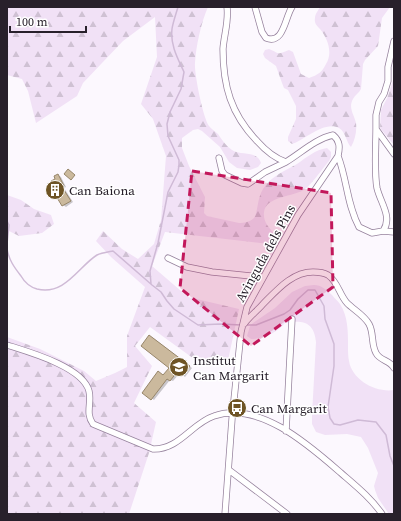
<svg xmlns="http://www.w3.org/2000/svg" width="401" height="521" font-family="'Source Serif 4',serif">
<style>
.green{fill:#f1e1f6}
.forest{fill:url(#forest-firs)}
.shadow{fill:#0003}
.lines{fill:none;stroke-linecap:round;stroke-linejoin:round}
.stream{stroke:#cfbad6;stroke-width:1.5}
.building{fill:#cbb99d;stroke:#97866a}
.minor-casing{stroke:#96829d;stroke-width:7}
.minor{stroke:#fff;stroke-width:5.5}
.marked{fill:#c2185b;fill-opacity:0.2;stroke:#c2185b;stroke-width:3;stroke-dasharray:8 5;stroke-linejoin:round}
.labels{text-anchor:middle;stroke-width:3;stroke-linejoin:round;paint-order:stroke}
.poi-label{font-size:13px;fill:#28202b;stroke:#fff;text-anchor:start}
.street-label{font-size:13px;fill:#28202b;stroke:#fff}
</style>
<defs>
<pattern id="forest-firs" width="22" height="20" patternUnits="userSpaceOnUse"><rect width="22" height="20" fill="#f1e1f6"/><path d="M5 1l3.5 6h-7zM16 11l3.5 6h-7z" fill="#cfc1d3"/></pattern>
</defs>
<rect width="100%" height="100%" fill="#fcf8fe"/>
<path class="green" d="M314,285C321,285 327,290 332,295C334,298 338,301 340,304C348,316 348,332 348,346C348,351 348,357 349,361C352,380 376,393 394,390V514H389L378,498L375,490L374,486L378,473L368,448L361,437L347,434L325,435L316,432L312,424V415L316,342C314,321 302,320 285,323C277,333 263,339 251,339L247,336L250,326L253,323L275,308L292,292L305,286Z"/>
<path class="forest" d="M7,7H208C201,23 196,46 195,63C194,73 203,118 209,126C211,129 215,131 218,134C222,140 226,146 232,150C241,156 257,150 261,163L258,167L250,170L237,168L229,162L220,147L202,131L198,129L193,130L182,138V148L189,166L205,197L204,213L207,216L239,223C244,223 250,222 254,218C258,213 257,198 263,189C271,176 285,171 297,164C307,157 315,150 327,148L331,152V157L329,161C324,167 311,185 305,189C294,197 266,196 264,212C263,221 268,227 274,233L269,244L165,232L152,266L188,297L239,309L227,365L201,364L150,327L135,346L152,366L134,403L156,422L149,453L129,514H7V337L40,349L84,371L96,381L115,373L127,367V336L145,287L111,257L96,241L103,231L122,249L138,259L154,244L161,220L166,156L153,119L141,104L157,57L155,17L123,41L102,63L83,83L77,96L36,123L28,91L22,79L7,75Z
M320,7H390L382,18L378,46L365,60L363,64L361,89C359,93 355,95 353,99C348,108 354,114 356,123C357,131 355,140 351,147C346,142 346,132 339,128C325,120 304,140 292,144L288,141V137L296,119V106L288,90L284,88L282,83L276,66L265,58L263,54L265,50L269,49C281,54 276,55 289,50L293,52L301,74L309,78C318,75 322,72 326,64C333,53 328,39 320,29C317,26 314,23 315,18C315,14 318,11 320,7Z
M394,77V145L380,128L381,110L388,96Z
M7,195L21,200L34,209L51,215L54,224L42,233L19,236L7,230Z"/>
<path class="shadow" d="M58,175L61,177L66,187L64,188L73,202L66,207L63,205L57,180Z
M152,337L192,368L185,377L180,373L173,381L170,380L154,400L143,392L164,376L170,368Z"/>
<g class="lines">
<path class="stream" d="M7,221L9,225L7,244
M7,249C9,260 14,267 21,276C25,283 30,287 37,289C65,296 79,266 97,255C101,253 108,252 113,251L152,285L161,292L167,301L174,309L198,325L220,324L241,325
M151,284L150,271L158,243L168,192L178,172L179,165V160L168,136L167,124L170,112L181,89L184,72C178,59 170,45 172,29C173,22 176,14 178,7
M245,325H256L284,314L290,310L298,299L308,290H315L324,306L325,319L334,344V366L328,407L330,418L334,424L340,425L358,420L376,422L386,435L390,456L394,466"/>
</g>
<path class="building" d="M68,169L75,175L71,180L64,174Z
M58,174L64,186L62,187L71,201L62,206L53,191L55,189L51,181L55,179L54,176Z
M149,335L190,366L182,376L177,372L170,381L167,379L151,400L142,393L158,371L163,375L169,368L141,346Z"/>
<g class="lines">
<defs>
<path id="minor" d="M255,7L262,32L266,38C284,45 285,17 292,7
M394,41L388,67V81L384,94L379,102L376,115V129L394,154
M338,156C347,179 347,205 359,227L372,233L383,231C393,217 380,202 377,188C374,172 376,145 376,129
M219,158L222,171L225,175L242,183L248,184L265,172L286,162
M383,231L394,232
M168,258L187,267L212,272L262,277
M244,324C250,316 257,311 263,304C277,290 292,272 313,272C318,272 323,272 328,275C338,282 339,294 347,303C354,310 364,315 369,324C374,333 371,344 376,353C380,361 390,360 394,368
M7,345C29,352 83,367 89,391C92,403 85,413 93,424L153,449C179,450 192,423 214,416C259,400 310,446 341,473C356,486 371,498 382,514
M286,431L292,319
M229,470L287,514
M225,514L232,419L241,332L247,307L298,215L338,156C340,147 340,141 333,135C315,139 301,153 286,162C274,158 265,150 257,141C231,114 223,86 223,49C224,35 229,21 227,7"/>
</defs>
<use href="#minor" class="minor-casing"/>
<use href="#minor" class="minor"/>
</g>
<path class="marked" d="M192,171L331,193L333,287L251,346L180,288Z"/>
<defs>
<symbol id="building-disc" viewBox="-11 -11 22 22"><circle r="9.5" fill="#6e5425" stroke="#fff"/><path d="M-4-6H4V6H1V3H-1V6H-4ZM-2.5-4.3h1.7v1.8h-1.7ZM.8-4.3h1.7v1.8H.8ZM-2.5-1h1.7V.8h-1.7ZM.8-1h1.7V.8H.8Z" fill="#fff"/></symbol>
<symbol id="school-disc" viewBox="-11 -11 22 22"><circle r="9.5" fill="#6e5425" stroke="#fff"/><path d="M0-5L7-2L0 1L-7-2ZM-4 1L0 2.5L4 1V4Q0 6-4 4Z" fill="#fff"/></symbol>
<symbol id="bus-disc" viewBox="-11 -11 22 22"><circle r="9.5" fill="#6e5425" stroke="#fff"/><path d="M-5-6H5V4H4V6H2V4H-2V6H-4V4H-5ZM-3.5-4V0h7V-4ZM-3.5 1.2v1.5H-2V1.2ZM2 1.2v1.5H3.5V1.2Z" fill="#fff"/></symbol>
</defs>
<g fill-rule="evenodd">
<use href="#building-disc" x="44" y="179" width="22" height="22"/>
<use href="#school-disc" x="168" y="356" width="22" height="22"/>
<use href="#bus-disc" x="226" y="397" width="22" height="22"/>
</g>
<g class="labels">
<g class="poi-label">
<text x="69" y="195">Can Baiona</text>
<text x="193" y="365">Institut<tspan x="193" dy="15">Can Margarit</tspan></text>
<text x="251" y="413">Can Margarit</text>
</g>
<g class="street-label">
<text transform="translate(265 253) rotate(-61)" y="5">Avinguda dels Pins</text>
</g>
</g>
<rect width="401" height="521" fill="none" stroke="#28202b" stroke-width="16"/>
<path d="M10 26v6h76v-6" fill="none" stroke="#28202b" stroke-width="2"/>
<text x="16" y="26" font-size="12" fill="#28202b" stroke="#ffffff" stroke-width="3" paint-order="stroke">100 m</text>
</svg>
